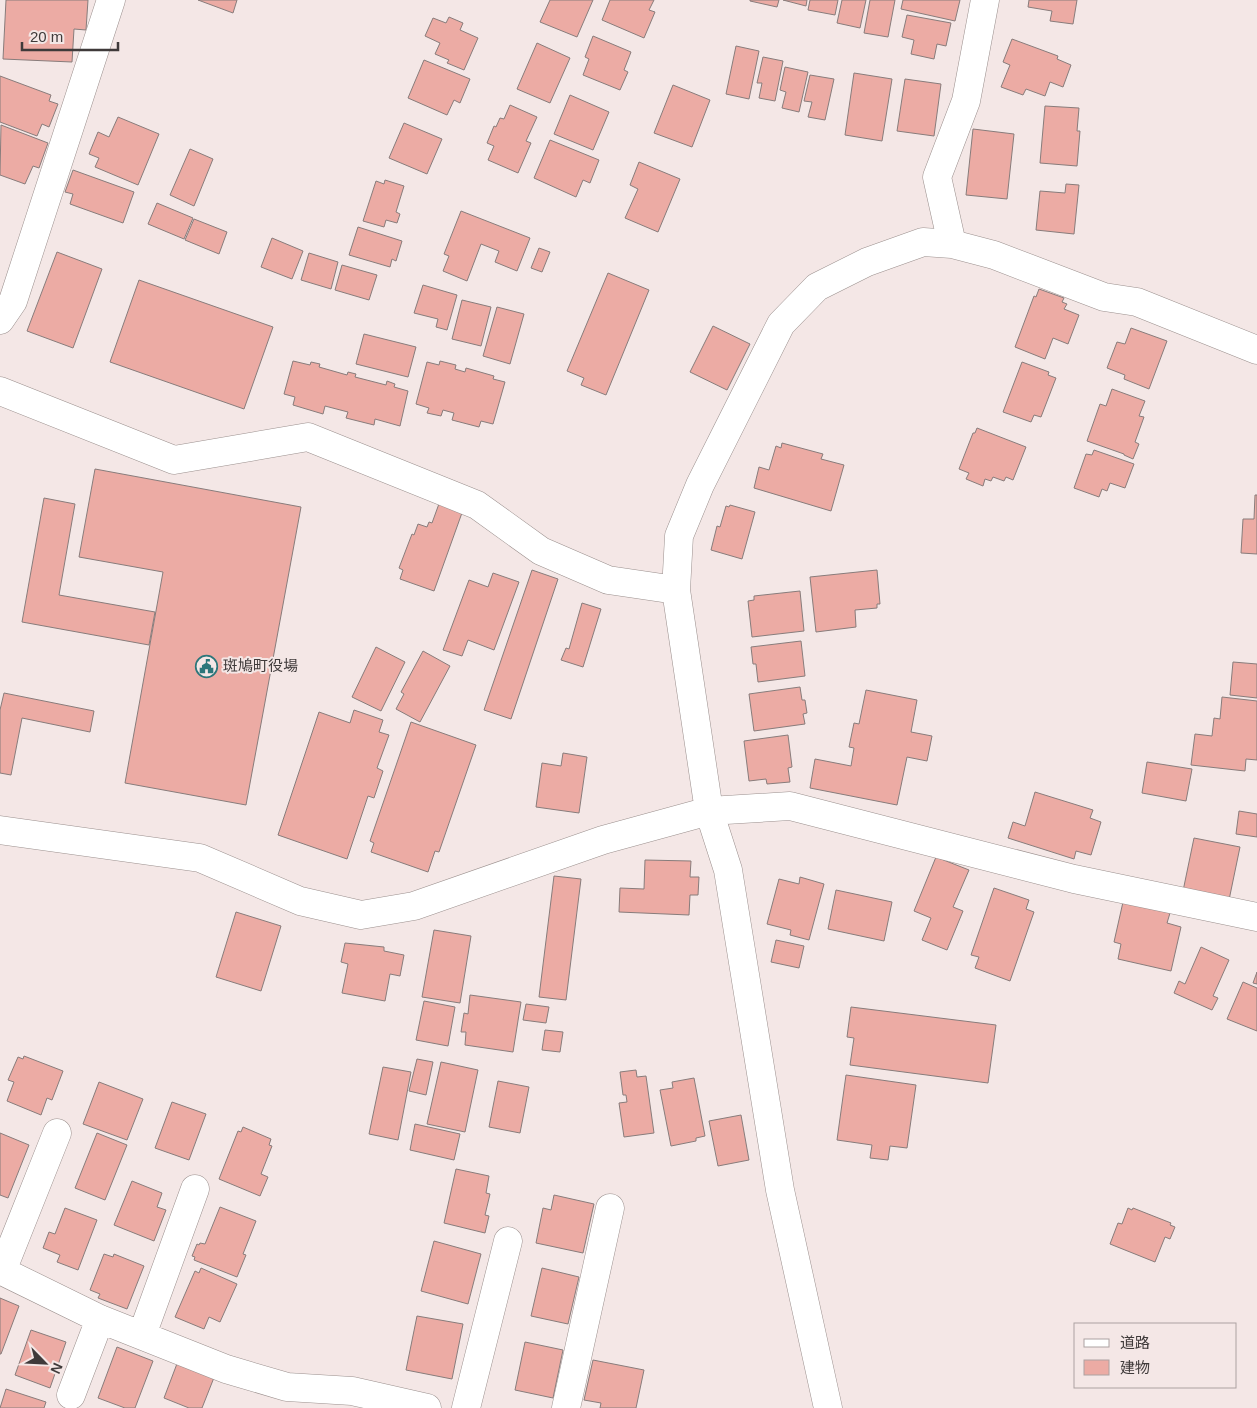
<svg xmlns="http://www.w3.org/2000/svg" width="1257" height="1408" font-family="Helvetica,'Noto Sans JP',sans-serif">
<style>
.building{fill:#ecaba4;stroke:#887c7b}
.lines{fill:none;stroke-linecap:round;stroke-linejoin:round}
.minor-casing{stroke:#9b908e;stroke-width:29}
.minor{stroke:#fff;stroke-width:28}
.labels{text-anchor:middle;stroke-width:4;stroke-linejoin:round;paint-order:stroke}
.poi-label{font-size:15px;fill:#3f3a3a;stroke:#f4e7e6;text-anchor:start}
</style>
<rect width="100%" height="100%" fill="#f4e7e6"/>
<path class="building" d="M6,0H88L86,30L74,29L72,62L3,59Z
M198,0H237L233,13Z
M550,0H593L577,37L540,22Z
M610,0H654L649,10L655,12L644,38L602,20Z
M750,0H779L777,7L750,1Z
M783,0H807L806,6Z
M810,0H838L835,15L808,10Z
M842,0H866L860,28L837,23Z
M870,0H895L888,37L864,33Z
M903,0H960L955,21L901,9Z
M1029,0H1077L1073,24L1050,21L1052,11L1028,7Z
M907,15L951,23L946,46L937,44L934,59L911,54L914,40L902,37Z
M449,17L463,23L460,30L478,38L464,70L447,63L449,60L435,54L440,43L425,36L433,18L446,23Z
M593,36L631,52L624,70L628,72L620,90L583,75L589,59L585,57Z
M1012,39L1058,56L1057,59L1071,65L1063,87L1050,82L1045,96L1026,89L1023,95L1001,87L1010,65L1003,62Z
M537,43L570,58L550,103L517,89Z
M736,46L759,51L749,99L726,94Z
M763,57L783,61L775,101L759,98L762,83H757Z
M424,60L470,79L460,103L454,100L447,115L408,98Z
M785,67L808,72L799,112L782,108L786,92L780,90Z
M854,73L892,79L882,141L845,135Z
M810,75L834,79L825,120L808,117L812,102L804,101Z
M0,76L51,95L49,101L58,104L49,127L42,124L37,136L0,122Z
M905,79L941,84L934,136L897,131Z
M673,85L710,100L692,147L654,133Z
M570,95L609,112L593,150L554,134Z
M510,105L537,117L526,141L531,143L518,173L488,160L494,146L487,143L494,126L496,127L500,118L504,119Z
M1045,106L1079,108L1077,131H1080L1077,166L1040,163Z
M118,117L159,134L138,185L95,167L99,158L89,154L98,132L109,137Z
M404,123L442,139L427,174L389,158Z
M1,125L48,143L39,168L33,166L25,184L0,175Z
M973,129L1014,134L1007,199L966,195Z
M550,140L599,160L590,183L583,180L576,197L534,178Z
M190,149L213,159L194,206L170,195Z
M639,162L680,179L658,232L625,218L638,189L630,185Z
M73,170L134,192L123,223L70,204L73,194L65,192Z
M385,180L404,186L396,212L400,214L397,223L386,220L384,227L363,221L376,181L384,184Z
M1066,184L1079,185L1074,234L1036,230L1040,191L1065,193Z
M157,203L193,218L184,239L148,224Z
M461,211L530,238L517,271L495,262L499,251L481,244L467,281L443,271L449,256L444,254Z
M194,219L227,232L219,254L185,240Z
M358,227L402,241L396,261L392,259L390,267L349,255Z
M272,238L303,251L292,279L261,267Z
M539,248L550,252L542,272L531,268Z
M57,252L102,269L73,348L27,331Z
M309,253L338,262L331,289L301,280Z
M342,265L377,275L369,300L335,290Z
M608,273L649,290L606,395L581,385L584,378L567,371Z
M139,280L273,327L244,409L110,362Z
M423,285L457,295L447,330L436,327L438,319L414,313Z
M1039,289L1064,298L1062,302L1067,304L1064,309L1079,315L1068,344L1053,338L1045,359L1015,347L1034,296L1036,297Z
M462,300L491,307L481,346L452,339Z
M497,307L524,314L510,364L483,356Z
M713,326L750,344L727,390L690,372Z
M1131,328L1167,341L1149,389L1124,379L1125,375L1107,368L1117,342L1125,344Z
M364,334L416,347L408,377L356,364Z
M293,361L310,365L311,362L320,364L319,367L347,375L348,372L356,374L355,377L386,385L387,381L395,384L394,387L408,391L400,426L375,419L374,425L346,418L348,412L325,406L323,414L293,405L295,397L284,394Z
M440,361L456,365L455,369L465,372L466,368L494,376L493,379L505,382L493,424L481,421L479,427L452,420L454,413L443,410L441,416L427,413L429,408L416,404L427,362L439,365Z
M1022,362L1049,372L1048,375L1056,378L1041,417L1034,415L1031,422L1003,412Z
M1112,389L1145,401L1139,416L1144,417L1135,442L1139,444L1133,459L1124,455V454L1087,441L1100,404L1106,406Z
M977,428L1026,447L1013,480L1006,477L1004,481L993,477L991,481L985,479L983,486L966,479L969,473L959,469L973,433H975Z
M782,443L823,454L821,459L844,465L831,511L754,488L759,467L769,470L776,446L781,448Z
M1094,450L1134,464L1125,488L1110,483L1107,491L1102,489L1099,497L1074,488L1086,454L1092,455Z
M95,469L301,507L246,805L125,783L163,572L79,557Z
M1255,495H1257V554L1241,553L1243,519H1254Z
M44,498L75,504L59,595L155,612L149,645L22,622Z
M440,501L463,510L434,591L400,579L403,570L399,568L412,534L414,535L418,524L427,527L429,522L432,523Z
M730,505L755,512L742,559L711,550L717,526L720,527L726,506L729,507Z
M532,570L558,579L511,719L484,710Z
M877,570L880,604H877V608L855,610L856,627L816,632L810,577Z
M493,573L519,582L494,650L468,640L462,656L443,650L469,580L488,587Z
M800,591L804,631L752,637L748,601L754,600V596Z
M582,603L601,609L583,667L561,660L566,648L569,649Z
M801,641L805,676L758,682L756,664H753L751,647Z
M376,647L405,662L381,711L352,697Z
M423,651L450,666L420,722L396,709L404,694L401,692Z
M1233,662L1257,664V698L1230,695Z
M800,687L802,700H805L807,713L803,714L805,724L754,731L749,694Z
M866,690L917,700L911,732L932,736L927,761L907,757L897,805L810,788L815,759L851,766L854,748L849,747L854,723L859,724Z
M4,693L94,711L90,732L22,718L11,775L0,773V710Z
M1222,697L1257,701V760L1246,759L1245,771L1191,765L1195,734L1212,736L1214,718L1220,719Z
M354,710L383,720L379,732L389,735L377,768L383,771L374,798L368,796L347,859L278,835L319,712L350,723Z
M411,722L476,745L439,852L435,851L428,872L371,852L374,843L370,841Z
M788,735L792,767L788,768L790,782L767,784L766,779L749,781L744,741Z
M563,753L587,757L579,813L536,807L542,763L561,766Z
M1147,762L1192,769L1186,801L1142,793Z
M1035,792L1093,810L1090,818L1101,822L1091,855L1076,851L1074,859L1008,838L1013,822L1025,826Z
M1239,811L1257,814V837L1236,834Z
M1194,838L1240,847L1229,900L1183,891Z
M936,857L969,870L953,907L963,911L947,950L922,940L931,918L914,911Z
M645,860L691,861L690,877H699L698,895H690L689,915L619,912L620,888L644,889Z
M554,876L581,879L566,1000L539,997Z
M800,877L824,884L809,940L790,935L791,930L767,924L779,879L799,884Z
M994,888L1029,900L1026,909L1034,912L1010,981L975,968L979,957L971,955Z
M836,890L892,902L884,941L828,929Z
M1123,902L1170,913L1167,923L1181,927L1171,971L1118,959L1121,944L1114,942Z
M236,912L281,926L261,991L216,977Z
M434,930L471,936L460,1003L422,997Z
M776,940L804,946L799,968L771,962Z
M345,943L384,947V951L404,955L400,976L390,974L385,1001L342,993L348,964L341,962Z
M1201,947L1229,960L1213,996L1218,998L1212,1010L1174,993L1179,981L1185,984Z
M1257,972V984L1253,983Z
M1243,982L1257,988V1031L1227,1019Z
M470,995L521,1002L513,1052L465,1045L466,1032H461L464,1013L468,1014Z
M424,1001L455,1007L448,1046L416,1040Z
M526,1004L549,1007L546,1023L523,1020Z
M851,1007L996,1025L988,1083L850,1065L854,1038L847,1037Z
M545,1030L563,1032L560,1052L542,1050Z
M24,1056L63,1071L52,1100L47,1098L41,1115L7,1101L14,1082L8,1080L18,1057L23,1059Z
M417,1059L433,1062L426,1095L409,1091Z
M441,1062L478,1070L465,1132L427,1124Z
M383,1067L411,1072L398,1140L369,1134Z
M636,1070L637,1077L646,1076L654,1133L624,1137L619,1103L627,1102L626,1095H623L620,1072Z
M846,1075L916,1085L907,1148L890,1146L888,1160L870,1158L872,1145L837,1140Z
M694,1078L705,1136L696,1138V1141L671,1146L660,1090L673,1088L672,1082Z
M498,1081L529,1087L520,1133L489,1127Z
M99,1082L143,1099L127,1140L83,1124Z
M172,1102L206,1114L189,1160L155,1148Z
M741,1115L749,1160L718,1166L709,1121Z
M415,1124L460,1134L454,1160L410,1150Z
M243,1127L271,1139L269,1145L272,1146L261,1174L268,1177L260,1196L219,1179L238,1131L241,1132Z
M0,1133L29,1145L8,1198L0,1195Z
M97,1133L127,1145L105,1200L75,1188Z
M456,1169L489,1176L486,1193L490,1194L485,1215L489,1216L485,1233L444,1223Z
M132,1181L162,1193L157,1207L166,1210L154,1241L114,1225Z
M554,1195L594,1204L583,1253L536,1243L543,1208L551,1210Z
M220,1207L256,1221L243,1254L246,1255L237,1277L194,1260L195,1257L192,1256L197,1244L199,1245L200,1243L205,1244Z
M65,1208L97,1220L78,1270L57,1262L60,1255L43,1248L49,1232L55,1234Z
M1128,1208L1132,1210L1133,1208L1171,1223L1170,1225L1175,1227L1170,1239L1165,1237L1155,1262L1110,1244L1118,1223L1122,1224Z
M434,1241L481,1254L468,1304L421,1291Z
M104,1254L113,1257L114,1254L144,1266L127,1309L98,1298L100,1294L90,1290Z
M201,1268L237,1284L220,1322L209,1317L204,1329L175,1317L195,1271L199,1273Z
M542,1268L579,1277L568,1324L531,1316Z
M0,1298L19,1306L1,1354H0Z
M417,1316L463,1324L452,1379L406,1370Z
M31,1330L66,1342L50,1388L15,1375Z
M525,1342L563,1350L553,1398L515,1390Z
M117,1347L153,1361L135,1408H125L98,1398Z
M593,1360L644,1370L636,1408H600L601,1403L584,1400Z
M178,1361L215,1375L202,1408H189L164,1398Z
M6,1389L46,1402L44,1408H0Z"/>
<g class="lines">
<defs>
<path id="minor" d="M952,244L937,177L966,101L985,0
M0,320L13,301L111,0
M0,391L174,460L308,437L477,505L541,551L608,580L676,590
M0,830L200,858L300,901L361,915L414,906L603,840L709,811L790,806L1074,879L1257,917
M0,1270L100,1319L226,1369L287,1387L352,1391L427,1408
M2,1271L57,1133
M142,1335L195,1189
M71,1395L100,1319
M466,1408L508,1241
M566,1408L610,1208
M828,1408L780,1190L728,870L709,811L676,590L679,536L700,485L781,324L817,287L867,262L923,242L952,244L994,255L1104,297L1137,302L1257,350"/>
</defs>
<use href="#minor" class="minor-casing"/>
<use href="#minor" class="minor"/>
</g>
<defs>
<symbol id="civic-ring" viewBox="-11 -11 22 22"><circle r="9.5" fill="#f4e7e6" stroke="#2c767a" stroke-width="1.5"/><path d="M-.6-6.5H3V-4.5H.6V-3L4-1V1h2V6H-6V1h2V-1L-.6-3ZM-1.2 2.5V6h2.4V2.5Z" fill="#2c767a"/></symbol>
</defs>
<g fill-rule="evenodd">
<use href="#civic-ring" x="194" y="654" width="25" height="25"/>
</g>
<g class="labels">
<g class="poi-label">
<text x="223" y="671">斑鳩町役場</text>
</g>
</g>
<rect x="1074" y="1323" width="162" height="65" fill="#f4e7e6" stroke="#aca2a1"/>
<rect x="1084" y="1339" width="25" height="8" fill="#ffffff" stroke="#aca2a1"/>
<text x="1120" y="1348" font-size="15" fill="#3f3a3a">道路</text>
<rect x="1084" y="1360" width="25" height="15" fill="#ecaba4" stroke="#aca2a1"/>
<text x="1120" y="1373" font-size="15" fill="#3f3a3a">建物</text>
<g transform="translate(45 1363) rotate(114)" stroke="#f4e7e6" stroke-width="4" paint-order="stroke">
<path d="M0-4L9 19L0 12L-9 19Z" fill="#3f3a3a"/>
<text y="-8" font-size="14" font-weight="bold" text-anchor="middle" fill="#3f3a3a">N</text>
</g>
<path d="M22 42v8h96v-8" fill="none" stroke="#3f3a3a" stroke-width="2.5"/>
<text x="30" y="42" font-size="15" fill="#3f3a3a" stroke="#f4e7e6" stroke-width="4" paint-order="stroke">20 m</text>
</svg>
